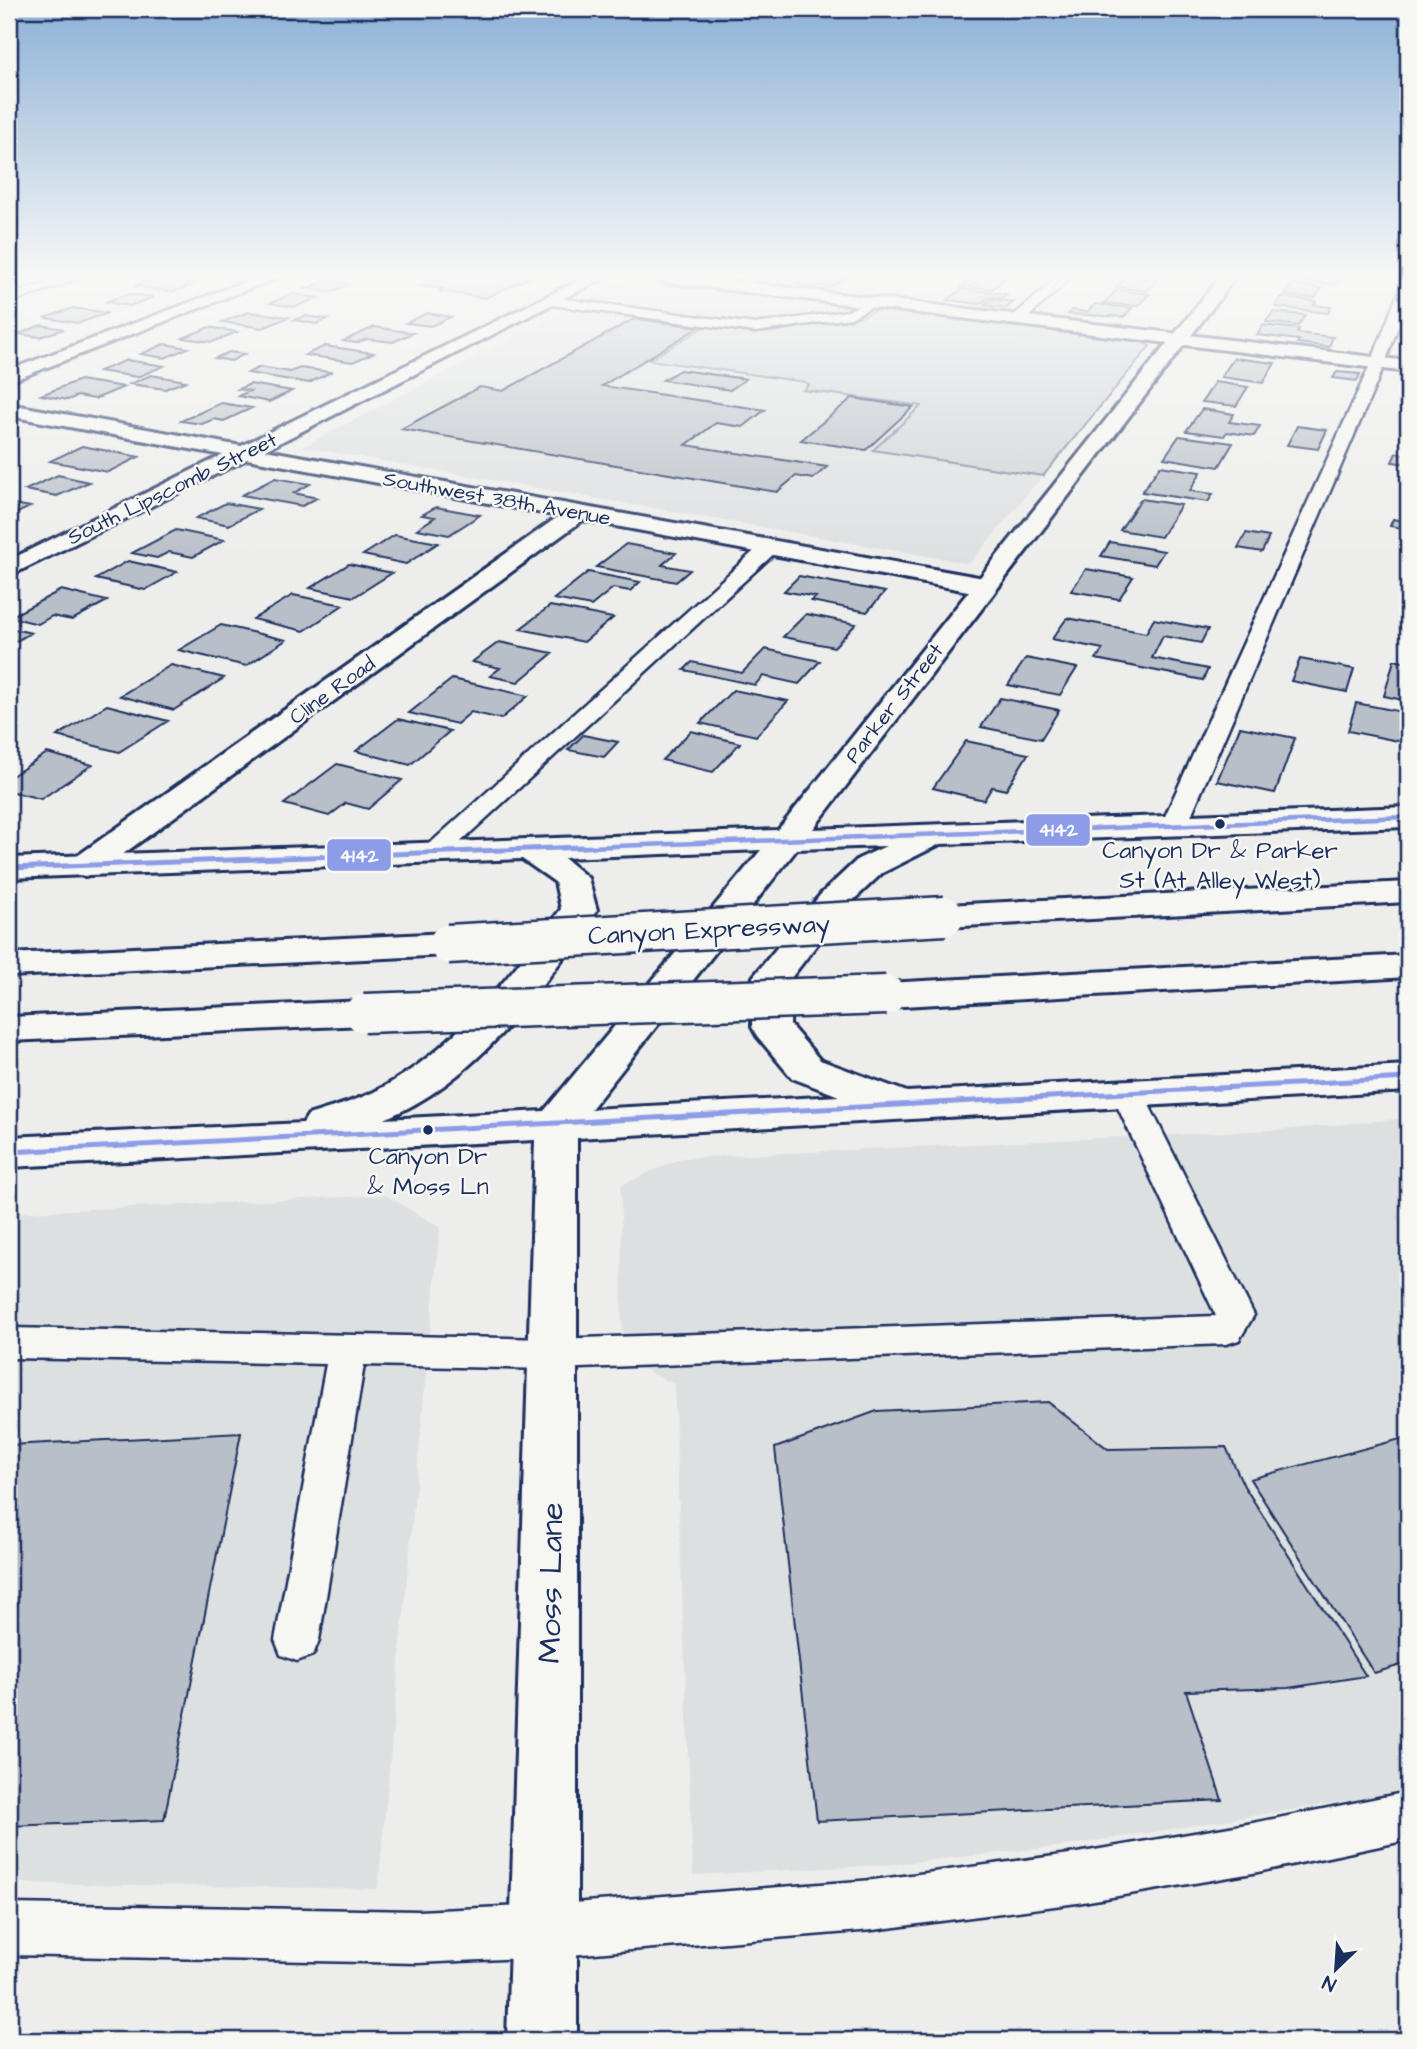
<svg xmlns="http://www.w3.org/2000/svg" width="1417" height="2049" font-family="'Architects Daughter',sans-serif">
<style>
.built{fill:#dde0e1}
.green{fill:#ced2d7;stroke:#74809a;stroke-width:2}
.building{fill:#b9bfc8;stroke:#1b2f5e;stroke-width:2}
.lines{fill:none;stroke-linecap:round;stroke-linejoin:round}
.service-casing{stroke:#1b2f5e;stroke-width:5}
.minor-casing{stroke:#1b2f5e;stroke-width:6}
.secondary-casing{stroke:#1b2f5e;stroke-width:6}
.motorway-casing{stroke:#1b2f5e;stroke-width:6}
.service{fill:#f6f6f2;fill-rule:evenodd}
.minor{fill:#f6f6f2;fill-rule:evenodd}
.secondary{fill:#f6f6f2;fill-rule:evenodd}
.motorway{fill:#f6f6f2;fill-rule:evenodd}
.motorway-bridge-casing{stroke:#1b2f5e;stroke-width:43;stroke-linecap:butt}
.motorway-bridge{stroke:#f6f6f2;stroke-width:38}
.bus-1-far1-casing{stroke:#f6f6f2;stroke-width:9}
.bus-1-casing{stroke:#f6f6f2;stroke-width:10}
.bus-1-far1{stroke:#8c9ce6;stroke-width:4.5}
.bus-1{stroke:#8c9ce6;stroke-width:5}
.bus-dot{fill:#1b2f5e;stroke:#f6f6f2;stroke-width:2.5}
.labels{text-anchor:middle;stroke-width:5;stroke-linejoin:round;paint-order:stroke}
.far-street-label{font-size:21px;fill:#1b2f5e;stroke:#f6f6f2}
.bus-label{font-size:24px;fill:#1b2f5e;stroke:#f6f6f2}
.street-label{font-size:26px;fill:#1b2f5e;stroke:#f6f6f2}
.near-street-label{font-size:32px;fill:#1b2f5e;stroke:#f6f6f2}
.line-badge{stroke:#f6f6f2;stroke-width:2.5}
.badge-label{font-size:19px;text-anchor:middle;font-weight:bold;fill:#fff}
</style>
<rect width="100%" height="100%" fill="#edeeec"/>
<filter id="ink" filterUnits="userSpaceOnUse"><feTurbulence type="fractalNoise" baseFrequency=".0143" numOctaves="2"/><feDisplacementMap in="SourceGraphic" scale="14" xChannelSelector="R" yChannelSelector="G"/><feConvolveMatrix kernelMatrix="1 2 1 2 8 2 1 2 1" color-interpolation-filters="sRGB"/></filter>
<g filter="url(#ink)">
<path class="built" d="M625,279L1139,341L1150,346L971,562L967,563L302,447Z
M1408,1118V1791L1072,1845L886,1865L693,1875L674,1384L622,1360L621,1185L682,1158L1291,1129Z
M385,1195L440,1227L378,1889L9,1883V1213Z"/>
<path class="green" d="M879,309L1139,341L1150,346L1043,476L873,450L921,406L803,390L809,385L805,382L649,360L707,325L768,333L863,316Z"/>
<path class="building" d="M444,277H531L485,298L439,291L445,289L422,286Z
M806,277H846L830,287L795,283Z
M974,277H996L1006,278L992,289L962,286Z
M1126,277H1132L1158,280L1147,291L1116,287Z
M1294,277H1341L1336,285L1292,280Z
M156,279L195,284L173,292L134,286Z
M326,280L350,284L330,292L306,289Z
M1292,284L1322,288L1315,298L1285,295Z
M962,289L1007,294L1001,298L989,297L980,304L947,300Z
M1117,290L1149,294L1138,306L1104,303Z
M128,294L154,297L130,306L105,302Z
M292,294L318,298L295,307L270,303Z
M1281,297L1316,301L1314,305L1331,307L1328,313L1275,307Z
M991,299L1014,302L1006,308L984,305Z
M1095,304L1132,308L1124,317L1068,314L1072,310L1087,312Z
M73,308L108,313L79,323L44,318Z
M248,312L289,317L263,328L222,322Z
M1273,312L1305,315L1298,326L1266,322Z
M427,313L451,317L431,326L406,323Z
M305,316L328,319L316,324L294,320Z
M634,319L699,327L602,386L765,410L743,427L716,423L686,445L827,467L813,479L796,476L777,492L401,429L480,387L503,391Z
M41,325L64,329L40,337L18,334Z
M1263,325L1299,329L1297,333L1333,337L1329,347L1297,343L1299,340L1257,335Z
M209,327L237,332L212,342L183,338Z
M374,327L413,333L393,342L367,339L356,343L343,341Z
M164,344L188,348L165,358L141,354Z
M325,346L373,353L353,362L305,355Z
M229,352L245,354L231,361L215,358Z
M1234,358L1275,363L1263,383L1221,377Z
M127,360L164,366L137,377L99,371Z
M260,367L290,372L300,368L331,372L309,383L248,373Z
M680,370L746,379L730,390L663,380Z
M1337,372L1360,374L1357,381L1333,378Z
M151,375L186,381L165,389L130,384Z
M80,380L124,387L95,399L77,396L68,400L41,395Z
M1215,382L1248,387L1236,406L1202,402Z
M250,384L292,391L269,402L238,396L250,391L238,389Z
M852,398L913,407L866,450L801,440Z
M221,403L252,408L224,421L214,419L202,424L181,421Z
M1202,409L1234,414L1229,422L1260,426L1254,436L1227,432L1224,436L1186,431Z
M1297,426L1327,430L1318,449L1287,445Z
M1179,436L1233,443L1219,467L1164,458Z
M82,446L139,457L108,472L50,461Z
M1396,453L1408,455V464L1392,462Z
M1160,466L1201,472L1190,491L1213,494L1208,502L1142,492Z
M58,475L89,482L57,496L25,490Z
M275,478L310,484L294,493L317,498L302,506L242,495Z
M1141,499L1181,505L1161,537L1120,530Z
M9,503L30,507L9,517Z
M226,503L259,509L229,525L196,518Z
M436,507L480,515L449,535L417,529L435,517L422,515Z
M1393,519L1408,522V529L1390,526Z
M176,530L224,540L193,557L169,552L157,558L132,553Z
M1246,533L1269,537L1262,552L1238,548Z
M395,535L438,543L406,564L363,555Z
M1110,542L1164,551L1155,565L1101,556Z
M626,544L676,553L662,565L690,570L676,582L596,567Z
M128,561L177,572L145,590L96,579Z
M349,564L392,573L354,597L310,588Z
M1086,569L1133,577L1119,599L1071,591Z
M588,572L640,582L630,591L613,588L591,606L554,599Z
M799,576L885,592L867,612L811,601L816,597L784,591Z
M61,590L107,601L72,620L52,616L38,624L10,617Z
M293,595L343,605L304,631L253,619Z
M550,606L613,618L584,642L520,629Z
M806,614L856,624L834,647L783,637Z
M1067,618L1146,633L1154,619L1208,629L1201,643L1163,636L1152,658L1208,669L1203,680L1096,659L1103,649L1052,639Z
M221,625L286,640L246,666L179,650Z
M9,628L31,633L9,645Z
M499,642L553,653L518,682L490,676L500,668L472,662Z
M765,649L820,661L799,684L763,676L755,685L684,670L692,662L742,673Z
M1026,658L1077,668L1060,695L1008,685Z
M1300,659L1354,669L1347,692L1291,681Z
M1394,660L1408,663V701L1384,696Z
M171,665L224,678L174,710L120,696Z
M452,679L528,696L501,719L471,712L457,724L409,713Z
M733,690L788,701L756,736L700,723Z
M1000,698L1059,710L1041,739L981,727Z
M1356,703L1408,713V743L1348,731Z
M107,705L168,721L119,752L57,736Z
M398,719L450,731L410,765L356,751Z
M1240,727L1295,738L1275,793L1217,781Z
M691,731L740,743L713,772L662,760Z
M583,735L618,742L604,757L568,750Z
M966,741L1028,754L1006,790L992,787L984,800L933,788Z
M47,753L92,765L41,799L9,791V778Z
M337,764L402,780L368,809L346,803L329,816L284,804Z
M1048,1402L1108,1449L1226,1447L1244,1486L1366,1676L1288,1688L1186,1691L1222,1800L817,1821L775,1448L877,1411Z
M241,1433L164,1820L9,1826V1445Z
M1408,1437V1663L1374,1673L1250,1479Z"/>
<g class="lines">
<defs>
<path id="service" d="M66,277H83L9,303V295Z
M745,277H759L742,289H734V283Z
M1058,277H1071L1022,323H1012V317Z
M1408,279V299L1385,363L1187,825L1183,830H1165L1161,825L1371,363L1402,283Z
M549,297L755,324L848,311L874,298L880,302L851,318L755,332L544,304L543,301Z
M770,541L779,547L777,551L443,858H425L421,853L425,848L763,543Z
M1127,1083L1138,1086L1143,1093L1254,1315L1239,1340L1226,1344L553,1369L364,1365L319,1640L313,1655L297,1661L281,1655L275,1640L326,1364L9,1358V1328L553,1339L1216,1316L1111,1093L1116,1086Z
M1408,1792V1840L1253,1873L1077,1903L873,1930L546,1957L418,1963L9,1955V1904L418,1911L546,1905L873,1880L1077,1853L1253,1823Z"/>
<path id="minor" d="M258,277H279L9,382V370Z
M586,277H606L265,450L984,578L993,581L997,586L993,591L984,594L583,520L97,873L85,876L73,873L68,866L73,859L559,516L247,459L9,576V560L223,455L9,416V404L241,446Z
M654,277H698L1408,361V372L662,282Z"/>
<path id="secondary" d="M1220,277H1236L813,829L1408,807V827L940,844L882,873L845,908L791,978L790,1025L820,1060L907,1092L1408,1065V1091L577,1138V2040H507L535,1140L9,1167V1137L303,1123L308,1115C330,1108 353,1102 374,1092C453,1052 508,978 561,909L555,882L522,859L9,878V858L778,830ZM886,846L858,859L821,894L753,977L752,1027L757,1036L792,1078L839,1096L591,1109L797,849ZM761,850L544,1111L384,1119C476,1083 543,988 597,910L588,878L564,858Z"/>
<path id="motorway" d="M1408,882V902L945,927L933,923L927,916L933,909L945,905Z
M448,933L461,936L466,944L461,952L448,955L9,976V954Z
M1408,955V977L886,1007L873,1003L867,995L873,987L886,983Z
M364,1001L377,1005L383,1013L377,1021L364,1025L9,1041V1017Z"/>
</defs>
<use href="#service" class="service-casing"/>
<use href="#minor" class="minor-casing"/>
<use href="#secondary" class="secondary-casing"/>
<use href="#motorway" class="motorway-casing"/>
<use href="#service" class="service"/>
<use href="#minor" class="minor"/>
<use href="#secondary" class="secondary"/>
<use href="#motorway" class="motorway"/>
<defs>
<path id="motorway-bridge" d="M448,944L945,916
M364,1013L886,995"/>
</defs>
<use href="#motorway-bridge" class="motorway-bridge-casing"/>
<use href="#motorway-bridge" class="motorway-bridge"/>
<defs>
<path id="bus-1-far1" d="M535,849L1408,817"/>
<path id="bus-1" d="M9,868L583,847
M9,1152L1408,1078"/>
</defs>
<use href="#bus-1-far1" class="bus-1-far1-casing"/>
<use href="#bus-1" class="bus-1-casing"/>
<use href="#bus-1-far1" class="bus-1-far1"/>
<use href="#bus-1" class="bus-1"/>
</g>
</g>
<linearGradient id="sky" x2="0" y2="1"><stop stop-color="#8db1d6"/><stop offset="0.49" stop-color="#f7f7f6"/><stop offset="1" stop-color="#f7f7f6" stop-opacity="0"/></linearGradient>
<rect width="1417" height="563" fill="url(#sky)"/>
<g class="bus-dot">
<circle cx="1220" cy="824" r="6"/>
<circle cx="428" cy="1130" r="6"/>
</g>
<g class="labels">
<g class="far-street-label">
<text transform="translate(172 488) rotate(-26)" y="7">South Lipscomb Street</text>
<text transform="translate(497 498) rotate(10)" y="7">Southwest 38th Avenue</text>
<text transform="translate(332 690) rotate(-36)" y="7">Cline Road</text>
<text transform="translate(894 703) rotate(-52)" y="7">Parker Street</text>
</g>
<g class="bus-label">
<text x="1220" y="858">Canyon Dr &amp; Parker<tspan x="1220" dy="30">St (At Alley West)</tspan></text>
<text x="428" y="1164">Canyon Dr<tspan x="428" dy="30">&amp; Moss Ln</tspan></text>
</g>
<g class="street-label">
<text transform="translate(709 929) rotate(-3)" y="9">Canyon Expressway</text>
</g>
<g class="near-street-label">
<text transform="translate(550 1583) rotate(-89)" y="11">Moss Lane</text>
</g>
</g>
<g class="line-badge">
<rect x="1025" y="813" width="66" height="34" rx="7" fill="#8c9ce6"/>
<rect x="326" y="838" width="66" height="34" rx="7" fill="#8c9ce6"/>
</g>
<g class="badge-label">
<text x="1058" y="836">4142</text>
<text x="359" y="862">4142</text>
</g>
<rect width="1417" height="2049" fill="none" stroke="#f6f6f2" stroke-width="35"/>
<rect x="18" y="18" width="1382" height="2014" fill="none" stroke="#1b2f5e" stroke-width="2.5" filter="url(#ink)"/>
<g transform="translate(1336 1969) rotate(205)" stroke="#f6f6f2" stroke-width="5" paint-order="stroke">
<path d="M0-5L12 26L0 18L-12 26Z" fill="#1b2f5e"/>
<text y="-10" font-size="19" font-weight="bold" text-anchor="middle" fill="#1b2f5e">N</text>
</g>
</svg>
